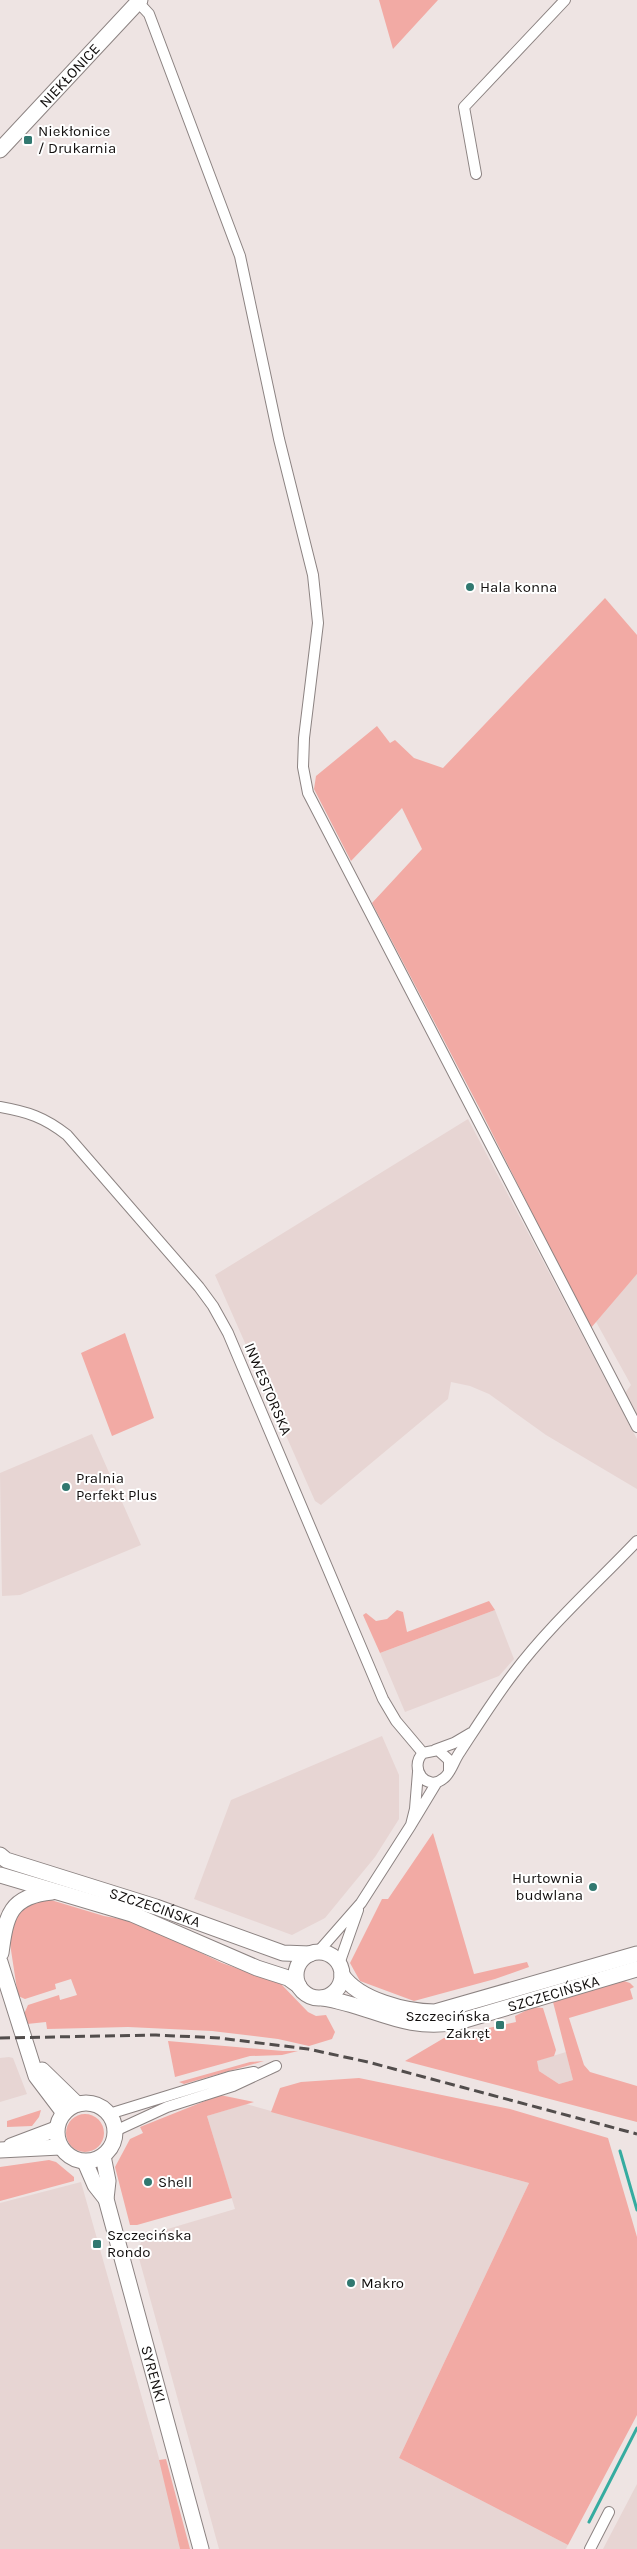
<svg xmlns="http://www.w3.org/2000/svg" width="637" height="2549" font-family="Karla,sans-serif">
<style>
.built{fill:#e7d5d3}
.green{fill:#f2aaa4}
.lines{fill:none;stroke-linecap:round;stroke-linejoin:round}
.stream{stroke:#36aca0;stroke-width:3}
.street-casing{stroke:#8c8382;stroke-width:12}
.secondary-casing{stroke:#8c8382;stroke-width:17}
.street{stroke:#fff;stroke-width:10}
.secondary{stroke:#fff;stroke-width:15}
.rail{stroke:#524d4c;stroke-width:3;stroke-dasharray:10 5;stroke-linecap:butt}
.poi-dot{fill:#317870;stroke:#fff;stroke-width:2}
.labels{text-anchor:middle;stroke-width:4;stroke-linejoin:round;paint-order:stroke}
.street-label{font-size:15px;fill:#120f0e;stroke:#fff}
.poi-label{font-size:15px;fill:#120f0e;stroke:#fff;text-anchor:start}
</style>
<rect width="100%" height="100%" fill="#eee4e3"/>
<path class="built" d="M468,1119L637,1439V1489L546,1435L489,1394L470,1386L451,1382L448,1399L321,1505L315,1501L215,1275Z
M637,1274V1417L625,1393L631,1385L595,1320Z
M92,1434L141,1545L20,1595L2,1596L0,1473Z
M495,1610L514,1659L499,1676L405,1712L380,1653Z
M382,1736L399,1775V1819L375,1857L325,1918L292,1935L194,1899L231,1800Z
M566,2052L573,2080L559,2084L539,2071L536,2061Z
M9,2057L13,2058L27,2094L0,2102V2058Z
M246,2104L529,2183L399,2458L568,2545L566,2549H219L137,2251L144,2236L235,2209L207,2116Z
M81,2182L164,2476L180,2549H0V2203Z
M637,2484V2549H603Z"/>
<path class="green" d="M379,0H438L393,49Z
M605,598L637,635V1274L590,1329L481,1111L372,903L422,849L402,808L351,861L314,789L316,776L377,726L390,743L395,740L414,758L443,768Z
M125,1333L154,1418L112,1436L81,1353Z
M489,1601L495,1610L380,1653L363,1615L366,1613L376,1621L387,1619L397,1610L403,1612L407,1632Z
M433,1833L474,1974L527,1962L529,1967L495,1979L414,2001L360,1981L350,1963L382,1899H388Z
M41,1897L104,1916L137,1922L222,1963L281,1984L308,2012L316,2016L326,2015L335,2032L332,2039L309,2046L278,2039L212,2031L128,2027L47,2029L46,2022L27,2024L24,2014L28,2005L59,1995L60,2000L77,1995L71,1979L55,1984L56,1989L25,1999L18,1996L9,1937L15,1911Z
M621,1980L630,1983L634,1987L630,1989L633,1999L569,2018L584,2065L590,2072L637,2086V2122L405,2061L444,2038L516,2022L515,2016L533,2007L543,2008L556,2050L554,2056L537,2061L539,2071L559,2084L573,2080L553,2002Z
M168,2041L283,2051H298L282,2055L250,2056L175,2077Z
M264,2061L184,2084L179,2082L250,2062Z
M359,2078L510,2109L608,2138L637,2237V2415L568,2545L399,2458L529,2183L271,2112L280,2088L301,2082Z
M220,2095L254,2102L207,2116L232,2198L137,2225H130L115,2167L130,2139L143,2133L140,2127Z
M41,2110L39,2117L32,2126L7,2127V2121Z
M66 2133a19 19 0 1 1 38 0a19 19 0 1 1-38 0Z
M49,2160L56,2162L74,2177V2181L0,2201V2167Z
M166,2459L190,2549H180L159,2460Z"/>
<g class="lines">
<path class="stream" d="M620,2151L637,2210
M589,2522L637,2428"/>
<defs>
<path id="street" d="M138,2L149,14L240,256L279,439L313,575L318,623L304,738L303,767L308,793L637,1427
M476,174L464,107L565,0
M0,1107C28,1112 44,1117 67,1135L199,1287L213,1306L228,1333L383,1699L396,1721L423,1753
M435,1750L454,1743L471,1733
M449,1770V1760L438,1750L423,1753C408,1768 427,1793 444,1778C451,1773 454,1760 460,1752C477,1726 494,1699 513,1674C549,1626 596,1584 637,1541
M418,1772L415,1809L411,1825L437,1782
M318,1952L361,1903L411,1825
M339,1964L358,1910
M109,2114L229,2077L254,2072
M115,2131L167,2107L233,2086L276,2066
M590,2549L609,2512"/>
<g id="secondary">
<path id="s1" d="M0,150L140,0"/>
<path id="s2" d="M0,1855L6,1860L156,1907L283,1953L310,1954"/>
<path d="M0,1875L132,1914L257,1968L288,1978L299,1986"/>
<circle cx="319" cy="1975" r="23"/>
<path d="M1,1953C6,1915 10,1896 52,1892"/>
<path d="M0,1962L36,2076L64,2113"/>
<path d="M342,1975C359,2000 406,2012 435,2012L637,1954"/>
<path id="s3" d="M323,1998C374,2006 403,2032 458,2022L637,1969"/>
<path d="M42,2070L77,2104"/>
<circle cx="86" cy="2132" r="29"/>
<path d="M11,2146L56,2129"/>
<path d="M0,2150L60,2147"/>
<path id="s4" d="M103,2156L108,2181L106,2199L201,2549"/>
<path d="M85,2162L95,2185L106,2199"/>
</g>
</defs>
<use href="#street" class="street-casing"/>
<use href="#secondary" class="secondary-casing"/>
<use href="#street" class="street"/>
<use href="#secondary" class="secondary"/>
<path class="rail" d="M0,2038L156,2035L219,2038L308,2049L368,2062L637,2134"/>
</g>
<g class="poi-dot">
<rect x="23" y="135" width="10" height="10" rx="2.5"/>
<circle cx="470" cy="587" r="5"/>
<circle cx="66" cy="1487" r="5"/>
<circle cx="593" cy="1887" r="5"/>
<rect x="495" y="2020" width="10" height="10" rx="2.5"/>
<circle cx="148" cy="2182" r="5"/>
<rect x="92" y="2239" width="10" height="10" rx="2.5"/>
<circle cx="351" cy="2283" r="5"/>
</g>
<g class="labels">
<g class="street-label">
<text dy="5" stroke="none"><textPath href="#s1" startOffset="102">NIEKŁONICE</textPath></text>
<text transform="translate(268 1389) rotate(67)" y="5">INWESTORSKA</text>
<text dy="5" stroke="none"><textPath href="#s2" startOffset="164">SZCZECIŃSKA</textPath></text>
<text dy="5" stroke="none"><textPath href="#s3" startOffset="238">SZCZECIŃSKA</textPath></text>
<text dy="5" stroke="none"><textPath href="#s4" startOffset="225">SYRENKI</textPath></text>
</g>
<g class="poi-label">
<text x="38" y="136">Niekłonice<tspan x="38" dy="17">/ Drukarnia</tspan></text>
<text x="480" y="592">Hala konna</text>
<text x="76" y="1483">Pralnia<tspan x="76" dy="17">Perfekt Plus</tspan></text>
<text x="583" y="1883" text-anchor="end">Hurtownia<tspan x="583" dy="17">budwlana</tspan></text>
<text x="490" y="2021" text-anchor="end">Szczecińska<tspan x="490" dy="17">Zakręt</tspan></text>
<text x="158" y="2187">Shell</text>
<text x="107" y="2240">Szczecińska<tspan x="107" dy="17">Rondo</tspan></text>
<text x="361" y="2288">Makro</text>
</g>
</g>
</svg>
